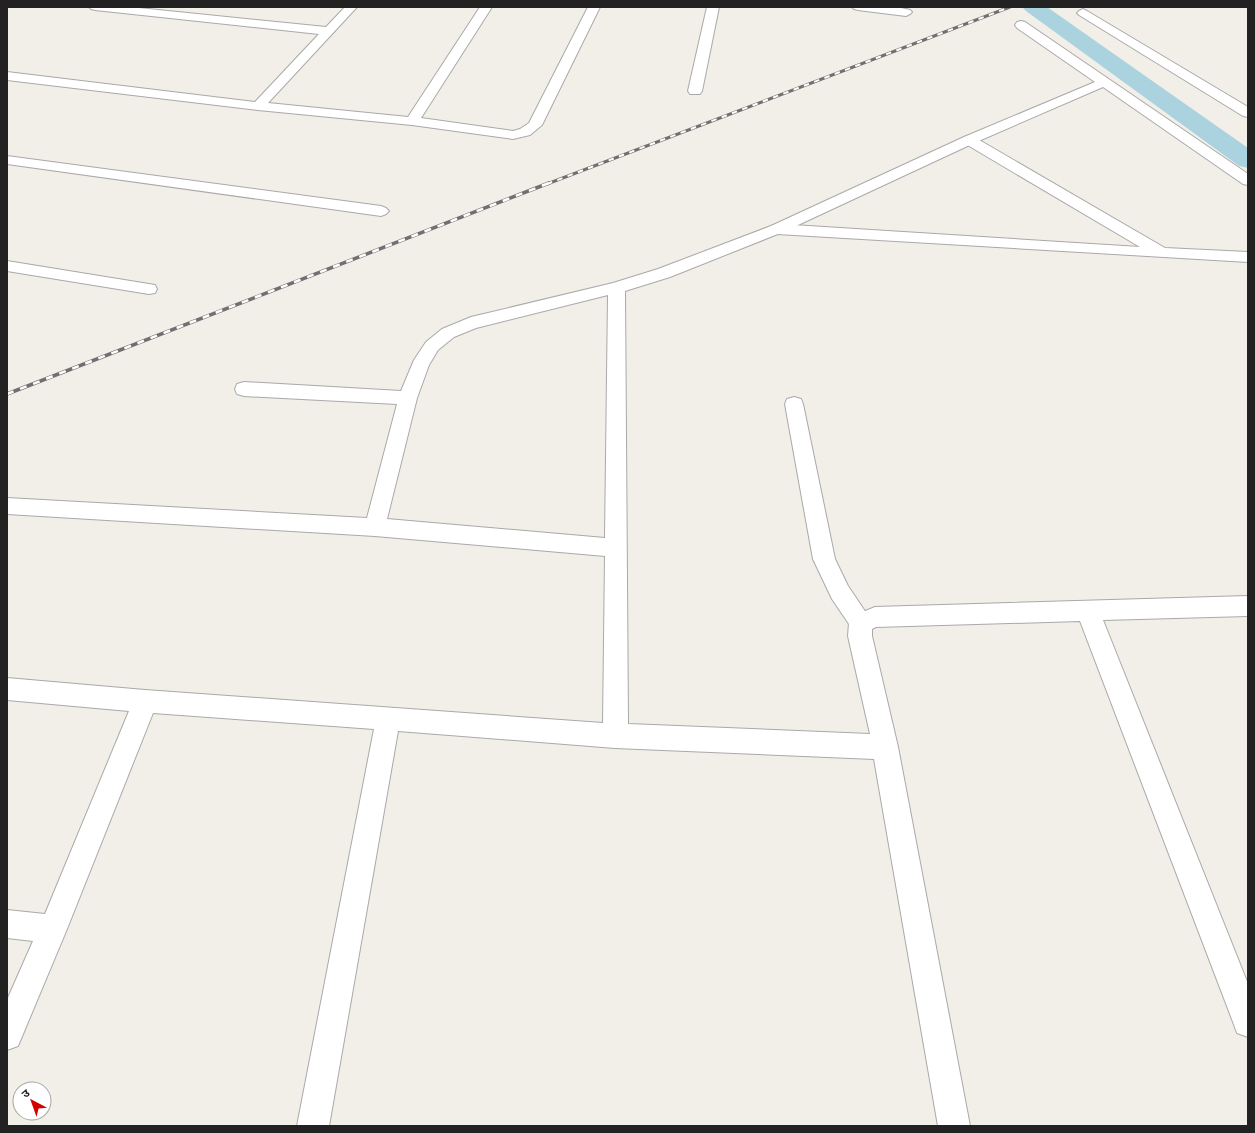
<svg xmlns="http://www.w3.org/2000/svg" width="1255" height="1133" font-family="Mulish,'Noto Sans Devanagari',sans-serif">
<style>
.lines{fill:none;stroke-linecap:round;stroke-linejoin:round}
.canal{fill:#aad3df;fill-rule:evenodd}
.service-casing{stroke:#a9a9a9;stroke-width:2}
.minor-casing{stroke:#a9a9a9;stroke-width:2}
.service{fill:#fff;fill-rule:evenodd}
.minor{fill:#fff;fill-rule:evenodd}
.rail-far1-casing{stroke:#707070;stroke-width:3}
.rail-casing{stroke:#707070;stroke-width:3.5}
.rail-far1{stroke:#fff;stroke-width:2;stroke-dasharray:5.5;stroke-linecap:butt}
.rail{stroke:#fff;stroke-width:2.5;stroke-dasharray:7;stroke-linecap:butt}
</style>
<rect width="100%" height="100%" fill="#f2efe9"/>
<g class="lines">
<path class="canal" d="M1022,7H1047L1248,148V168L1239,166L1026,11Z"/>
<defs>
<path id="service" d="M969,136L974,137L1165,248L1248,252V262L777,234L771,232L769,229L771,226L777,224L1140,247L964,143L962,140L964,137Z
M794,397L801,399L803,404L835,559L848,586L873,623L869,630L861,633L853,630L832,599L813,559L785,404L787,399Z"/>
<path id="minor" d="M89,7H129L326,27L345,7H357L268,103L408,117L480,7H492L421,118L513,131L520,129L529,123L588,7H600L542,125L530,135L513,139L412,125L258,110L7,80V72L255,102L319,34L95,10L91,9Z
M707,7H719L702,91L700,94H690L688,91Z
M852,7C871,7 892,5 910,10L912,12L910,14L906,16L858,10L854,9Z
M1083,9L1087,11L1248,107V117L1243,116L1079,15L1077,13L1079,11Z
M1021,21L1025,22L1248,174V185L1243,184L1103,87L974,143L783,232L670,277L625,291L628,724L870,734L848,636L849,623L853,616L875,607L1248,596V616L1103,620L1248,984V1037L1237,1033L1233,1022L1080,621L876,627L872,629V636L898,747L970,1126H938L874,759L615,748L398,731L329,1126H297L374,729L153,713L67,929L18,1046L7,1050V1000L33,941L7,938V910L45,914L129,711L7,700V678L145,690L603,723L605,556L375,536L7,514V498L367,518L397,404L244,396L237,394L235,389L237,384L244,382L401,391L414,360L426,342L442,329L471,317L613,283L658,269L771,226L964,137L1095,82L1017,28L1015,25L1017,22ZM608,295L605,538L387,519L417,398L429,365L438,350L454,337L476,328Z
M7,156L381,206L386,208L389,211L386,214L381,216L7,164Z
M7,261L149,284L155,285L157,289L155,293L149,294L7,271Z"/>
</defs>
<use href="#service" class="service-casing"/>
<use href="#minor" class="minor-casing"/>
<use href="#service" class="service"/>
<use href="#minor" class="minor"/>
<defs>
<path id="rail-far1" d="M547,184L1010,7"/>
<path id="rail" d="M7,394L549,183"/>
</defs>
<use href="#rail-far1" class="rail-far1-casing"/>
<use href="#rail" class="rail-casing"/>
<use href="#rail-far1" class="rail-far1"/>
<use href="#rail" class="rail"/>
</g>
<rect width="1255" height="1133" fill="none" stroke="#222222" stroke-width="16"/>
<g transform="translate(32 1101) rotate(319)"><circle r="19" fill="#ffffff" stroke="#a7a7a7"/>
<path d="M0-3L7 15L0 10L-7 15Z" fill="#d40000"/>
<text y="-6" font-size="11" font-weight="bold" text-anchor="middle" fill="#222222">उ</text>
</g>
</svg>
